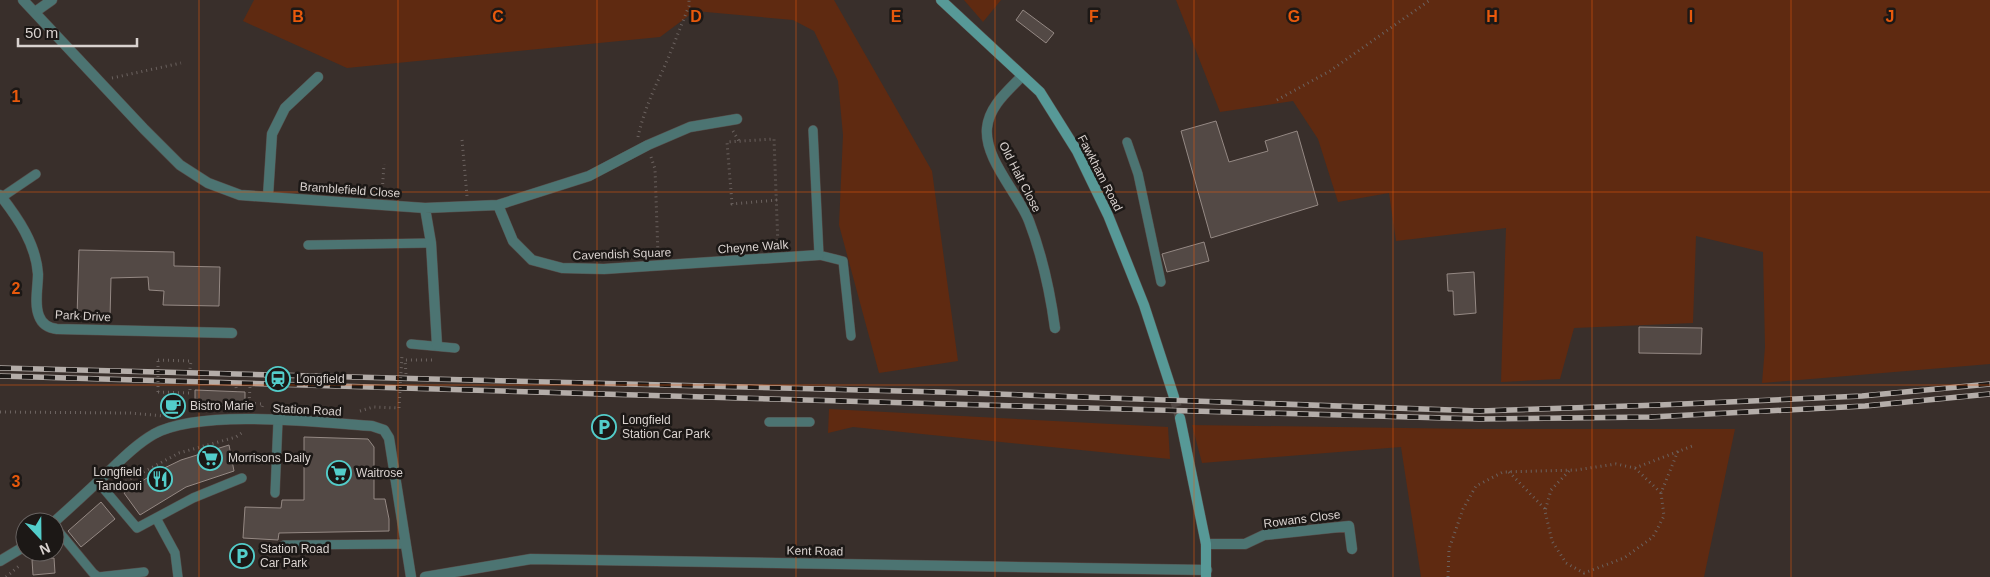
<svg xmlns="http://www.w3.org/2000/svg" width="1990" height="577" font-family="Helvetica,sans-serif">
<style>
.green{fill:#5f2a11}
.building{fill:#534945;stroke:#958984}
.lines{fill:none;stroke-linecap:round;stroke-linejoin:round}
.secondary-tunnel{stroke:#514744;stroke-width:10;stroke-dasharray:10 5;stroke-linecap:butt}
.lane-casing{stroke:#564c49;stroke-width:10}
.street-casing{stroke:#564c49;stroke-width:11}
.secondary-casing{stroke:#564c49;stroke-width:11}
.path{stroke:#6b625f;stroke-width:3;stroke-dasharray:1 4;stroke-linecap:butt}
.lane{stroke:#4c7472;stroke-width:9}
.street{stroke:#4c7472;stroke-width:10}
.secondary{stroke:#579997;stroke-width:10}
.rail-casing{stroke:#b4ada9;stroke-width:5.5}
.rail{stroke:#1c1816;stroke-width:4;stroke-dasharray:11;stroke-linecap:butt}
.path-bridge{stroke:#6b625f;stroke-width:3;stroke-dasharray:1 4;stroke-linecap:butt}
.grid{fill:none;stroke:#e8590c;stroke-width:1;stroke-opacity:0.55}
.labels{text-anchor:middle;stroke-width:5;stroke-linejoin:round;paint-order:stroke}
.street-label{font-size:12px;fill:#d9d2cf;stroke:#1c1816}
.poi-label{font-size:12px;fill:#d9d2cf;stroke:#1c1816;text-anchor:start}
.grid-label{font-size:16px;text-anchor:middle;font-weight:bold;fill:#e8590c;stroke:#1c1816;stroke-width:5;stroke-linejoin:round;paint-order:stroke}
</style>
<rect width="100%" height="100%" fill="#392f2b"/>
<path class="green" d="M254,0H834L932,171L958,361L879,373L839,225L843,135L838,81L814,31L793,20L695,11L660,37L347,68L243,21Z
M964,0H1001L983,22Z
M1176,0H1990V364L1762,383L1765,347L1763,252L1696,236L1693,323L1574,328L1560,379L1501,382L1506,228L1396,241L1389,193L1338,202L1318,139L1293,101L1220,112Z
M829,409L1168,427L1170,459L853,427L828,433Z
M1192,425L1473,429H1735L1704,577H1421L1401,447L1202,463Z"/>
<path class="building" d="M1023,10L1054,33L1046,43L1016,20Z
M1216,121L1229,162L1268,151L1265,141L1297,131L1318,205L1211,238L1181,131Z
M1204,242L1209,261L1167,272L1162,254Z
M79,250L174,252V266L220,267L219,306L163,305L164,291L149,290L148,277L111,278L110,318L77,317Z
M1474,272L1476,313L1454,315L1453,291H1448L1447,274Z
M1639,327L1702,328L1701,354L1639,353Z
M195,390L245,392V407L195,404Z
M304,437L368,439L374,447V499H385L389,519V531L279,533L278,540L243,538L245,507L281,508L282,500H304Z
M229,445L234,471L186,487L140,515L124,493L156,472L181,460Z
M101,502L115,519L81,547L68,531Z
M54,558L55,573L33,575L32,560Z"/>
<g class="lines">
<path class="secondary-tunnel" d="M1174,397L1180,418"/>
<defs>
<path id="lane" d="M813,130L819,255L843,261L851,336
M1127,142L1138,174L1161,282
M2,197L36,174
M308,245L431,243
M411,344L455,348
M769,422H810
M98,482L137,528L193,498L242,478
M275,493L278,421
M156,518L175,553L178,577
M55,527L93,573L98,577L144,572
M284,545L405,544"/>
<path id="street" d="M23,0L144,129L180,165L208,183L240,195L425,208L498,205L589,176L648,145L690,127L737,119
M35,12L52,0
M1022,76C1008,91 989,106 987,128C984,159 1018,193 1029,221C1042,255 1050,291 1055,328
M0,195C18,218 36,244 38,274C38,287 34,304 39,316C42,324 48,328 57,329L232,333
M268,196L272,134L285,108L318,77
M498,205L513,241L532,260L562,268L604,269L819,255
M425,208L431,243L437,345
M54,522C71,507 88,491 104,476C120,461 135,445 154,434C200,409 317,422 372,426L384,430L389,438L411,577
M1206,544H1245L1264,535L1349,526L1352,549
M0,561L25,546
M425,577L531,559L1207,570"/>
<path id="secondary" d="M941,0L1040,92L1077,151L1108,215L1144,305L1174,397
M1180,418L1206,544V577"/>
</defs>
<use href="#lane" class="lane-casing"/>
<use href="#street" class="street-casing"/>
<use href="#secondary" class="secondary-casing"/>
<path class="path" d="M112,78L181,63
M1277,100L1330,71L1430,0
M733,131L739,141
M638,137C643,114 652,93 662,72C672,50 680,28 689,6V0
M462,140L467,196
M651,157L655,169L658,255
M382,194L384,164
M777,200L732,204L727,142L774,139L778,246
M158,360L191,361L190,369
M406,374L405,360H434
M236,387L237,392
M158,392L190,393V385
M245,403L263,404L262,407
M249,403L250,387
M360,411L373,407L399,408
M0,412L130,413L164,416
M1635,468L1661,493
M1569,471L1551,490L1545,511L1552,541L1566,563L1584,573L1624,558L1653,537L1664,516L1661,493L1678,451
M1509,472L1545,509
M117,486L179,453L236,437L243,432
M6,577L20,565
M1448,577L1449,549L1463,509L1476,486L1503,472L1576,470L1616,464L1635,468L1695,445"/>
<use href="#lane" class="lane"/>
<use href="#street" class="street"/>
<use href="#secondary" class="secondary"/>
<defs>
<path id="rail" d="M0,368L939,392L1480,411L1659,405L1862,396L1990,384
M0,376L806,400L1479,419L1651,417L1865,406L1990,394"/>
</defs>
<use href="#rail" class="rail-casing"/>
<use href="#rail" class="rail"/>
<path class="path-bridge" d="M158,392V360
M399,408L402,355"/>
</g>
<path class="grid" d="M199,0V577M398,0V577M597,0V577M796,0V577M995,0V577M1194,0V577M1393,0V577M1592,0V577M1791,0V577M0,192H1990M0,385H1990"/>
<defs>
<symbol id="station-ring" viewBox="-11 -11 22 22"><circle r="9.5" fill="#1c1816" stroke="#53cdca" stroke-width="1.5"/><path d="M-3-6H3Q5-6 5-4V2Q5 4 3 4L4.5 6H3L1.5 4h-3L-3 6H-4.5L-3 4Q-5 4-5 2V-4Q-5-6-3-6ZM-3.5-4v3h7v-3ZM-3.5 1v1.5H-2V1ZM2 1v1.5H3.5V1Z" fill="#53cdca"/></symbol>
<symbol id="cafe-ring" viewBox="-11 -11 22 22"><circle r="9.5" fill="#1c1816" stroke="#53cdca" stroke-width="1.5"/><path d="M-5.5-4.5H6V0H3Q3 3.5 0 3.5H-2.5Q-5.5 3.5-5.5 0ZM3-3.2v2h1.7v-2ZM-6 4.5H4V6H-6Z" fill="#53cdca"/></symbol>
<symbol id="parking-ring" viewBox="-11 -11 22 22"><circle r="9.5" fill="#1c1816" stroke="#53cdca" stroke-width="1.5"/><path d="M-3.5-5.5H1a3.5 3.5 0 0 1 0 7H-1V5.5H-3.5ZM-1-3.4V-.6H.8a1.4 1.4 0 0 0 0-2.8Z" fill="#53cdca"/></symbol>
<symbol id="supermarket-ring" viewBox="-11 -11 22 22"><circle r="9.5" fill="#1c1816" stroke="#53cdca" stroke-width="1.5"/><path d="M-6-5.5h2.5l.6 2H6L4.5 2H-2.5L-4.4-4H-6ZM-1.5 3.2a1.3 1.3 0 1 0 .1 0ZM3 3.2a1.3 1.3 0 1 0 .1 0Z" fill="#53cdca"/></symbol>
<symbol id="restaurant-ring" viewBox="-11 -11 22 22"><circle r="9.5" fill="#1c1816" stroke="#53cdca" stroke-width="1.5"/><path d="M-5-6h1v4h1v-4h1v4h1v-4h1v5L-1.5 .5V6h-2V.5L-5-1ZM5-6V6H3V1.5H1.5Q1.5-4 5-6Z" fill="#53cdca"/></symbol>
</defs>
<g fill-rule="evenodd">
<use href="#station-ring" x="264" y="365" width="28" height="28"/>
<use href="#cafe-ring" x="159" y="392" width="28" height="28"/>
<use href="#parking-ring" x="590" y="413" width="28" height="28"/>
<use href="#supermarket-ring" x="196" y="444" width="28" height="28"/>
<use href="#supermarket-ring" x="325" y="459" width="28" height="28"/>
<use href="#restaurant-ring" x="146" y="465" width="28" height="28"/>
<use href="#parking-ring" x="228" y="542" width="28" height="28"/>
</g>
<g class="labels">
<g class="street-label">
<text transform="translate(1100 173) rotate(63)" y="4">Fawkham Road</text>
<text transform="translate(1020 177) rotate(63)" y="4">Old Halt Close</text>
<text transform="translate(350 190) rotate(4)" y="4">Bramblefield Close</text>
<text transform="translate(753 247) rotate(-4)" y="4">Cheyne Walk</text>
<text transform="translate(622 254) rotate(-2)" y="4">Cavendish Square</text>
<text transform="translate(83 316) rotate(3)" y="4">Park Drive</text>
<text transform="translate(307 410) rotate(3)" y="4">Station Road</text>
<text transform="translate(1302 519) rotate(-7)" y="4">Rowans Close</text>
<text transform="translate(815 551) rotate(1)" y="4">Kent Road</text>
</g>
<g class="poi-label">
<text x="296" y="383">Longfield</text>
<text x="190" y="410">Bistro Marie</text>
<text x="622" y="424">Longfield<tspan x="622" dy="14">Station Car Park</tspan></text>
<text x="228" y="462">Morrisons Daily</text>
<text x="142" y="476" text-anchor="end">Longfield<tspan x="142" dy="14">Tandoori</tspan></text>
<text x="356" y="477">Waitrose</text>
<text x="260" y="553">Station Road<tspan x="260" dy="14">Car Park</tspan></text>
</g>
</g>
<g class="grid-label">
<text x="298" y="22">B</text>
<text x="498" y="22">C</text>
<text x="696" y="22">D</text>
<text x="896" y="22">E</text>
<text x="1094" y="22">F</text>
<text x="1294" y="22">G</text>
<text x="1492" y="22">H</text>
<text x="1691" y="22">I</text>
<text x="1890" y="22">J</text>
<text x="16" y="102">1</text>
<text x="16" y="294">2</text>
<text x="16" y="487">3</text>
</g>
<g transform="translate(40 537) rotate(158)"><circle r="24" fill="#1c1816" stroke="#686260"/>
<path d="M0-4L9 19L0 12L-9 19Z" fill="#53cdca"/>
<text y="-8" font-size="14" font-weight="bold" text-anchor="middle" fill="#d9d2cf">N</text>
</g>
<path d="M18 38v8h119v-8" fill="none" stroke="#d9d2cf" stroke-width="2.5"/>
<text x="25" y="38" font-size="15" fill="#d9d2cf" stroke="#1c1816" stroke-width="4" paint-order="stroke">50 m</text>
</svg>
